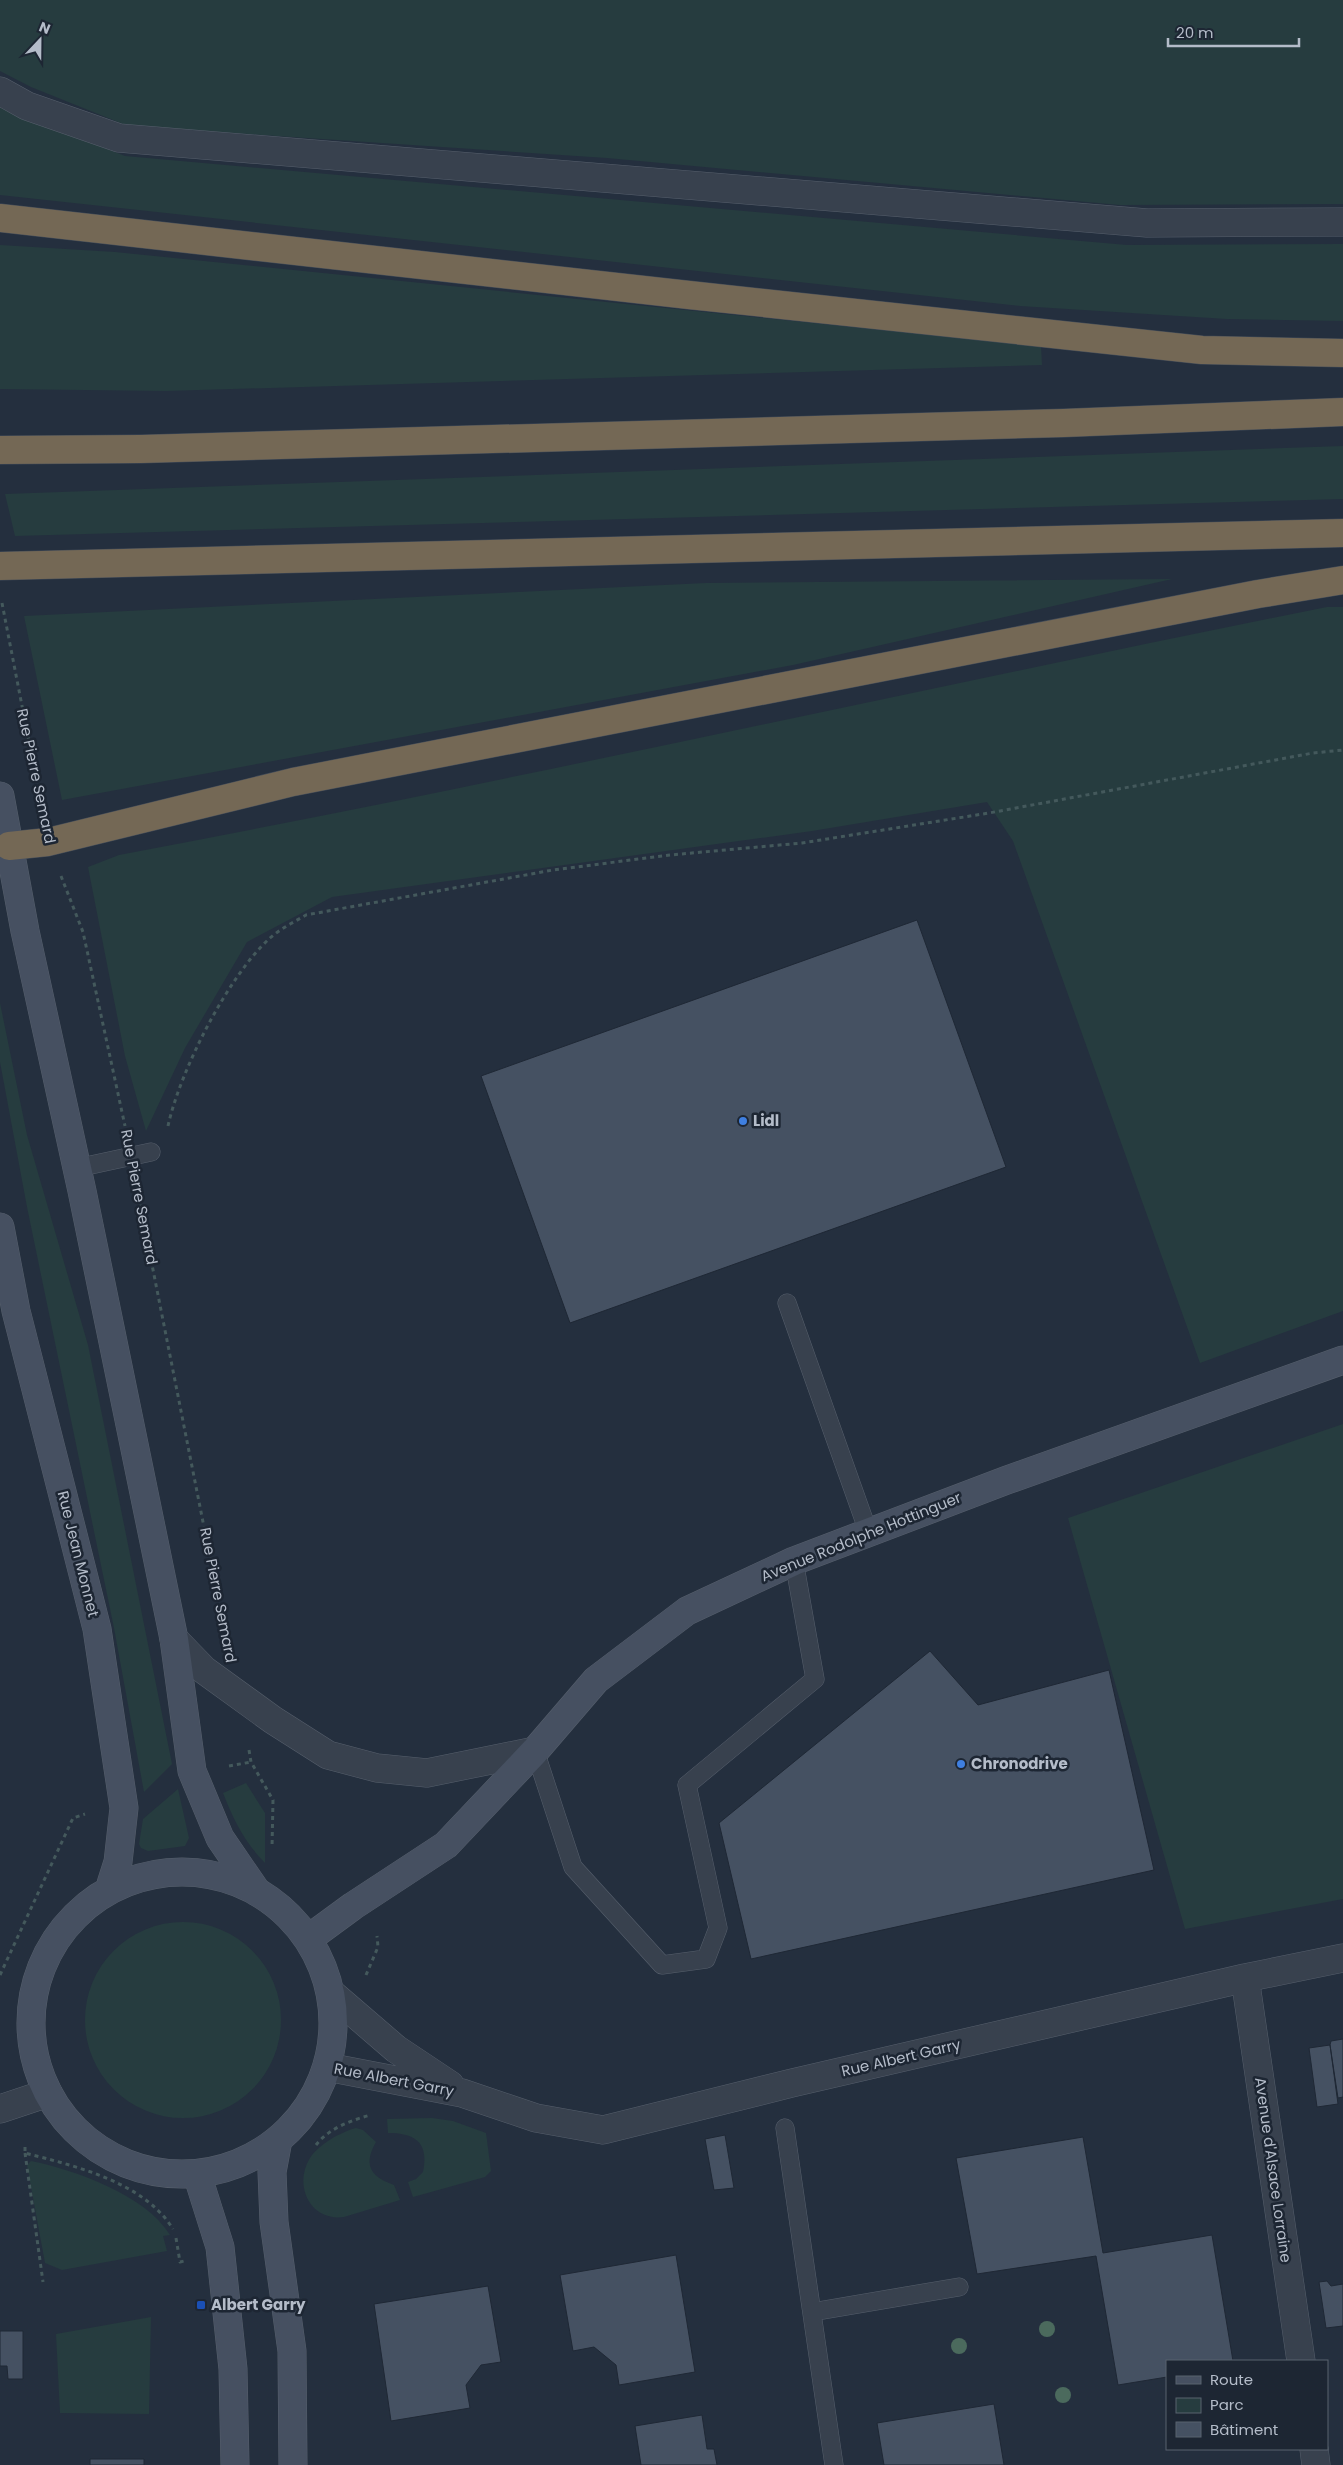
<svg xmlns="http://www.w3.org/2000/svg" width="1343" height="2465" font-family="Poppins,sans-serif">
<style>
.green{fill:#263c3f}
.building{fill:#455162;stroke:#1f2835}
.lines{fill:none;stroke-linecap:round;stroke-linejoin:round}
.lane-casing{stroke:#565f6c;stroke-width:19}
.street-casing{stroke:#565f6c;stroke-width:29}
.secondary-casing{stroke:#565f6c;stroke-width:29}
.highway-casing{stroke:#434c59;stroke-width:29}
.path{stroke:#44595c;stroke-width:3;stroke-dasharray:4 4;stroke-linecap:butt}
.lane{stroke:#38414e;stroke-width:18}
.street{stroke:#38414e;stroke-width:28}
.secondary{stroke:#465061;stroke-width:28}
.highway{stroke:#746855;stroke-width:28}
.tree{fill:#4b6a5d}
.shop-dot{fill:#3f7fe0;stroke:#1d2633;stroke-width:2}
.transit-dot{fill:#1a4fb4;stroke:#1d2633;stroke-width:2}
.labels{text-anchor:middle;stroke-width:5;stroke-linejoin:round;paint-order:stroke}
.street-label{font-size:15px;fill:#b4bcc9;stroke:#1d2633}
.poi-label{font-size:15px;font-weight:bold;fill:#b4bcc9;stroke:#1d2633;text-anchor:start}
</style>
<rect width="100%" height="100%" fill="#242f3e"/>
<path class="green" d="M0,0H1343V204L1120,205L607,158L128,126L31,87L0,71Z
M0,102L39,122L125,156L1127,245L1343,244V321L1227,319L1020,306L0,195Z
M0,245L115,252L1041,346L1042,365L166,391L0,389Z
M1343,446V499L15,536L5,494Z
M1172,579L793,665L62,800L24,616L706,583Z
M1327,607H1343V1311L1200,1363L1013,841L987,802L812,831L332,897L247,942L185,1048L146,1131L125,1056L88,867L119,855C523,779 924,688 1327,607Z
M0,1003L27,1135L88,1345L172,1764L144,1792L114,1628L27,1207L0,1062Z
M1343,1424V1899L1185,1929L1068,1518Z
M246,1783L265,1813V1863C245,1843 233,1819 223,1793Z
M178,1789L189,1838L185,1846L148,1851L141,1848L139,1844L143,1819Z
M85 2020a98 98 0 1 1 196 0a98 98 0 1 1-196 0Z
M432,2118L453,2121L486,2133L491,2171L485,2177L413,2197L408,2182L416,2179L423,2172C429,2143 416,2133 388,2133L387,2119Z
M356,2128L363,2130L376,2142C363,2165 370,2177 394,2185L400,2200L344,2217C310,2222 293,2185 310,2158C319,2144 341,2132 356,2128Z
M31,2161C75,2170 146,2195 170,2235L163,2236L167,2251L62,2270L45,2263L27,2165Z
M151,2317L149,2414L60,2413L56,2334Z"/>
<path class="building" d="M917,920L1006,1167L570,1323L481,1076Z
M930,1651L978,1705L1109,1670L1154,1870L751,1959L719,1823Z
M1343,2039V2097L1338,2098L1330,2045L1331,2041Z
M1330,2045L1338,2104L1317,2107L1309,2048Z
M725,2135L734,2188L714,2190L705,2139Z
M1083,2137L1103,2253L1212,2235L1233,2361H1167V2377L1118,2385L1096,2256L977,2274L956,2158Z
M676,2255L695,2372L619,2385L616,2365L594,2347L573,2351L560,2275Z
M1327,2281L1331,2286L1343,2284V2326L1326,2328L1319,2282Z
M488,2286L501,2362L481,2365L466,2385L470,2408L391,2421L374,2304Z
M0,2331H23V2379H8L7,2366H0Z
M994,2404L1004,2465H884L877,2423Z
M702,2415L707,2449H714L717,2465H641L635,2426Z
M90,2459H144V2465H90Z"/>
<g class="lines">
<defs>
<path id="lane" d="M77,1168L151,1152
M787,1303L869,1534
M535,1751L573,1867L662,1965L706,1959L718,1928L687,1785L815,1679L794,1561
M785,2128L834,2465
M812,2312L959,2287"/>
<path id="street" d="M0,91L27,106L119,138L1147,223L1343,222
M174,1639L204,1670L273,1720L328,1755L377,1768L427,1773L535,1751
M1245,1978L1301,2361
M331,1993L396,2049L450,2085
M327,2067L462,2093L536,2118L603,2130L792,2083L1245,1978L1343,1958
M0,2109L48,2093
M1314,2449L1316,2465"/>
<path id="secondary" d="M0,796L25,931L82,1191L174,1639L192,1771L220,1838L257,1892
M0,1227L16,1311L97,1629L124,1808L118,1862L111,1884
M31 2023a151 151 0 1 1 302 0a151 151 0 1 1-302 0Z
M308,1939L353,1906L446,1845L535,1751L596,1680L687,1611L794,1561L1007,1480L1343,1360
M278,2140L272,2172L274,2222L292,2351L293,2465
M197,2174L220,2247L233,2369L235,2465"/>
<path id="highway" d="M0,218L689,295L1202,350L1343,353
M0,450L141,449L1064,423L1343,412
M0,566L1343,533
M9,846L48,842L293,782L1258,594L1343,580"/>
</defs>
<use href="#lane" class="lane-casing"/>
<use href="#street" class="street-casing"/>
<use href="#secondary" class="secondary-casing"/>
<use href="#highway" class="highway-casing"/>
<path class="path" d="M2,603L37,783
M61,876L83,932L125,1126
M168,1126C180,1071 228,976 270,938C280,929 294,922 306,915L553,870L670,855L802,843L989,813L1313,753L1343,750
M137,1189L226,1638
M249,1750L251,1762L273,1800L272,1848
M229,1766L251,1762
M0,1975L73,1818L85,1814
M366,1975L378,1947L377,1936
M316,2145C328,2129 351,2120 371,2115
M25,2147V2153C75,2166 144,2182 173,2229
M25,2153L43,2282
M176,2238L180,2262L184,2261"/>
<use href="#lane" class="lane"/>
<use href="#street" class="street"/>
<use href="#secondary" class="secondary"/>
<use href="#highway" class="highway"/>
</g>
<g class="tree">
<circle cx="1047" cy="2329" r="8"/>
<circle cx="959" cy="2346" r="8"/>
<circle cx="1063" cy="2395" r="8"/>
</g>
<g class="shop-dot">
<circle cx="743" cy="1121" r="5"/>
<circle cx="961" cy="1764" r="5"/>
</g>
<rect class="transit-dot" x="196" y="2300" width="10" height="10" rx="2.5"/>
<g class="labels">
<g class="street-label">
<text transform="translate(36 776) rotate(78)" y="5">Rue Pierre Semard</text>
<text transform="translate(139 1197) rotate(79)" y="5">Rue Pierre Semard</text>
<text transform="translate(861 1537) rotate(-22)" y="5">Avenue Rodolphe Hottinguer</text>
<text transform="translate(78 1554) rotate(76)" y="5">Rue Jean Monnet</text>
<text transform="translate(218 1595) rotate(79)" y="5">Rue Pierre Semard</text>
<text transform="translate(901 2058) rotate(-13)" y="5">Rue Albert Garry</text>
<text transform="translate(394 2080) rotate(11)" y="5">Rue Albert Garry</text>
<text transform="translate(1273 2170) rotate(82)" y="5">Avenue d'Alsace Lorraine</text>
</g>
<g class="poi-label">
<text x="753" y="1126">Lidl</text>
<text x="971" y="1769">Chronodrive</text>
<text x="211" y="2310">Albert Garry</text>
</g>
</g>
<rect x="1166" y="2360" width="162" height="90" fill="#1d2633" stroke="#59626f"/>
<rect x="1176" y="2376" width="25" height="8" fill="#465061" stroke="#59626f"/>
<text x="1210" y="2385" font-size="15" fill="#b4bcc9">Route</text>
<rect x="1176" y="2398" width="25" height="15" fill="#263c3f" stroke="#59626f"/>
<text x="1210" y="2410" font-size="15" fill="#b4bcc9">Parc</text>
<rect x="1176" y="2422" width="25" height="15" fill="#455162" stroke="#59626f"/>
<text x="1210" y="2435" font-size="15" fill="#b4bcc9">Bâtiment</text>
<g transform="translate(40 40) rotate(22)" stroke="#1d2633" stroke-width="4" paint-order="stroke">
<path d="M0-4L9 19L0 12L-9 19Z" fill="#b4bcc9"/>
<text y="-8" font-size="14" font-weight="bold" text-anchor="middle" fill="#b4bcc9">N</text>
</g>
<path d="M1168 38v8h131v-8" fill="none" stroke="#b4bcc9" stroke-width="2.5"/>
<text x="1176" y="38" font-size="15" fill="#b4bcc9" stroke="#1d2633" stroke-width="4" paint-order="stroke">20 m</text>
</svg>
